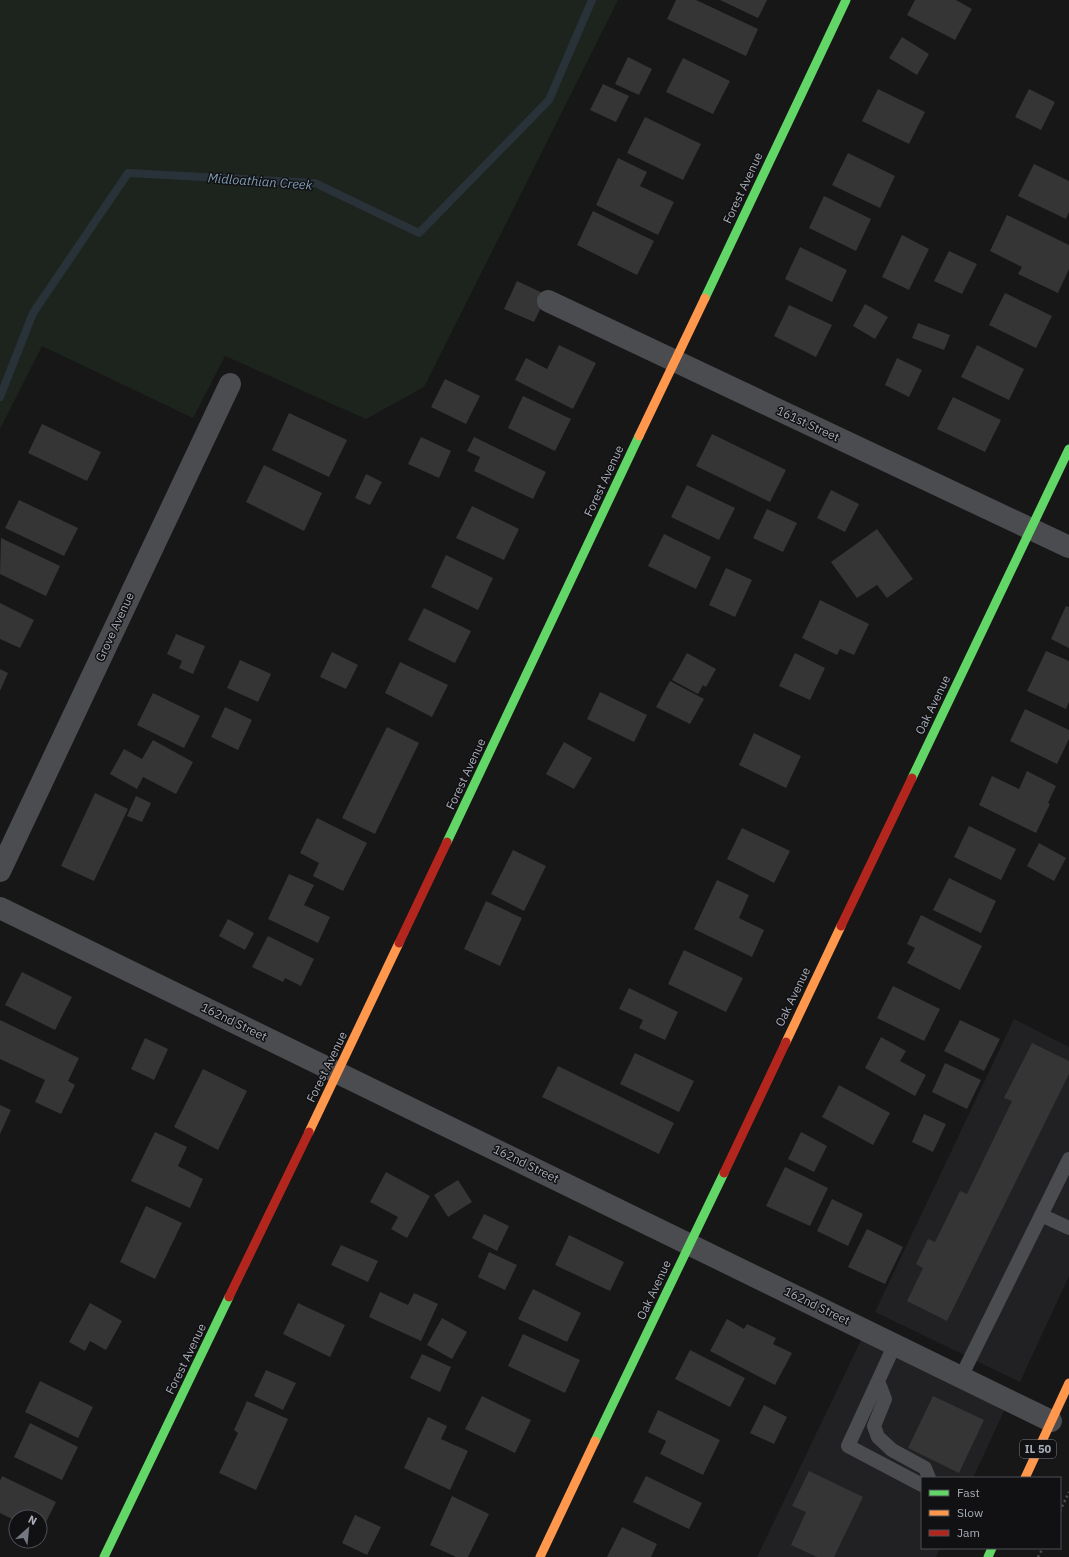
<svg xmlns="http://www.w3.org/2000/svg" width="1069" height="1557" font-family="'IBM Plex Sans',sans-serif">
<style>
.built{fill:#212123}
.green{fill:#1d241e}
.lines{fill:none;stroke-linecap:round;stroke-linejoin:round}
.stream{stroke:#2a3239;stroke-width:8}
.building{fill:#353536}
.path{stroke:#4d4e52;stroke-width:2.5;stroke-dasharray:2 3;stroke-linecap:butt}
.lane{stroke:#4b4c50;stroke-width:14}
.street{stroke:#4b4c50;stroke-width:22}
.fast{stroke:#63d668;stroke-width:9}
.slow{stroke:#ff974d;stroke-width:9}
.jam{stroke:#b3261e;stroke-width:9}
.labels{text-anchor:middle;stroke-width:3;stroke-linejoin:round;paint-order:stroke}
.shield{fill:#111113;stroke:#7b7e86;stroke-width:1}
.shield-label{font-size:11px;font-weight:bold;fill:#a8adb8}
.street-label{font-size:12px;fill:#a8adb8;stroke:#111113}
.water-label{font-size:13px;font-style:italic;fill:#7f9bb3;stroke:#111113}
</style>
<rect width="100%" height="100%" fill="#171717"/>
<path class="built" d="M1014,1019L1069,1047V1276L1020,1382L875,1312Z
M863,1336L1005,1409L973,1478H922V1548H940L936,1557H757Z"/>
<path class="green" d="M0,0H618L424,387L366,419L225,356L193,418L42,346L0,429Z"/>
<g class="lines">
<path class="stream" d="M0,397L33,313L128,173L315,183L419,233L549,100L592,0"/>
</g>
<path class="building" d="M676,0H696L758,29L746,56L667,19Z
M720,0H767L758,18Z
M915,0H956L972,9L955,40L907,15Z
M902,37L929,54L917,75L889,58Z
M628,57L652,69L639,95L615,84Z
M683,58L730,81L713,114L666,92Z
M603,84L629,96L616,122L590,110Z
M878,89L925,112L909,144L862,121Z
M1029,89L1055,102L1041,130L1015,117Z
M645,117L701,144L683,180L627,153Z
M848,153L895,176L880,208L832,185Z
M618,158L647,172L640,186L674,202L658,235L596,205Z
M1034,164L1069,181V212L1066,219L1018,196Z
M824,196L871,219L856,251L809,228Z
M593,211L654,241L637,275L577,245Z
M1007,215L1069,245V269L1058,293L1018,274L1022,267L990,251Z
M902,235L929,249L909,290L882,277Z
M800,247L847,270L832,302L785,279Z
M949,251L977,264L962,294L934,281Z
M517,281L547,295L534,322L504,309Z
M1005,293L1052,316L1036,348L989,325Z
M865,304L888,317L875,339L853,326Z
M789,305L832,325L816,357L774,336Z
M918,323L950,335L944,350L912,338Z
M559,345L596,363L573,409L515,380L526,358L547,369Z
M977,345L1024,369L1009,400L961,377Z
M897,358L922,370L909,397L885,385Z
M445,379L480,396L466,424L431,407Z
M523,396L571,419L555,451L508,428Z
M953,397L1001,420L985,452L937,429Z
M289,413L347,440L329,477L272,450Z
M42,424L101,452L87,481L28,453Z
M712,434L786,470L770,502L696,466Z
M421,437L451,451L439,478L408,464Z
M474,437L546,472L533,499L474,471L480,457L467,451Z
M264,465L322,493L304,531L246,502Z
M366,474L382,482L370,505L355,498Z
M687,485L735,508L719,540L671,517Z
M831,490L859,504L845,532L817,518Z
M19,500L78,528L64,556L5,528Z
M472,506L519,529L504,560L456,538Z
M767,509L797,523L783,552L753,538Z
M877,529L913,579L887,598L877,585L857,598L831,562Z
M664,534L711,557L696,589L648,566Z
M1,538L60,566L46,596L0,574Z
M446,555L493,578L478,610L431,587Z
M726,568L752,580L735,617L709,605Z
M820,600L869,624L854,655L840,649L837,655L802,638Z
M0,603L34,620L20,648L0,639Z
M1066,606L1069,607V648L1051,639Z
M424,608L471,631L455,663L408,640Z
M176,634L205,646L193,674L179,668L182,661L167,654Z
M1046,651L1069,661V702L1066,709L1027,691Z
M332,652L358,665L346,689L320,677Z
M687,653L716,669L706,687L703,685L698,694L672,680Z
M795,653L825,668L810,700L779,686Z
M240,660L271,674L258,702L227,688Z
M400,662L448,685L432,717L385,693Z
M0,669L8,673L0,691Z
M670,681L704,699L690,724L656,707Z
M600,692L647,715L634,742L587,719Z
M153,693L200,716L184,748L137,725Z
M225,707L252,720L238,750L211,737Z
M1025,709L1069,730V739L1057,764L1010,741Z
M387,727L419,743L375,834L342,818Z
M754,733L801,756L786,788L739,765Z
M153,740L193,762L176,794L143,777L137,789L110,774L124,749L142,759Z
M564,742L592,758L574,789L546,774Z
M1027,771L1056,786L1048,803L1050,804L1036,833L979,805L992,776L1019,789Z
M95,793L128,809L94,881L61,866Z
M136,796L151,803L142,822L127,816Z
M317,818L367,843L343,891L313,876L319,863L300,853Z
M969,826L1016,849L1001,880L954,857Z
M742,828L790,851L774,883L727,859Z
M1039,843L1066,858L1054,881L1027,866Z
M513,850L546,866L524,911L491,894Z
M289,874L314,885L304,905L330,917L318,943L268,919Z
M949,878L996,901L981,933L933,910Z
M717,880L749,895L739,918L764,930L752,957L694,929Z
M486,901L522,918L500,966L464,949Z
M921,915L982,946L960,990L907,963L915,948L907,944Z
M228,919L254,933L245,950L219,936Z
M268,936L314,959L301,986L285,978L283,982L252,967Z
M684,950L743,978L726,1012L668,984Z
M22,972L72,997L55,1030L5,1005Z
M893,986L940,1009L924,1041L877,1018Z
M629,988L678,1012L665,1040L639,1028L643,1020L619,1009Z
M0,1020L79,1058L68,1081L75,1085L61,1114L35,1102L45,1080L0,1059Z
M960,1020L1000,1039L984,1071L944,1051Z
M881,1037L906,1051L900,1061L926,1075L915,1096L865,1068Z
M145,1038L168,1049L154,1080L131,1069Z
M1032,1043L1069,1061V1074L947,1321L907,1301L923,1268L916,1264L928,1239L935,1242L960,1191L967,1194L1012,1101L1004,1098Z
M635,1053L694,1081L679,1112L620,1084Z
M945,1063L981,1080L967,1109L932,1092Z
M558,1066L674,1123L659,1154L542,1097Z
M203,1069L247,1091L218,1150L174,1127Z
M839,1085L890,1113L873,1145L822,1117Z
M0,1105L11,1110L0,1134Z
M924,1114L946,1124L933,1152L912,1142Z
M155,1132L187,1147L178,1166L203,1179L190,1208L131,1181Z
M801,1132L827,1146L814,1172L788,1159Z
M785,1167L828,1188L810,1226L766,1206Z
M386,1172L430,1196L407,1238L391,1229L398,1217L370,1202Z
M458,1180L472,1202L448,1217L434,1195Z
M832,1199L863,1214L848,1246L817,1231Z
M146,1206L182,1223L155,1279L120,1262Z
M484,1214L509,1226L497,1251L472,1238Z
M867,1229L903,1247L885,1284L848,1267Z
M569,1235L624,1262L610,1291L555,1265Z
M341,1245L378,1261L368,1282L331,1265Z
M489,1252L517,1265L505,1290L478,1277Z
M533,1289L581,1313L567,1342L518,1319Z
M380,1292L408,1305L414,1293L438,1304L421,1341L369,1317Z
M90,1303L122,1321L106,1350L90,1341L85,1351L69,1342Z
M298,1303L345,1325L330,1357L283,1334Z
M442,1318L467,1332L452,1359L427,1345Z
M727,1319L744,1329L747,1324L776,1338L773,1344L792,1353L775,1385L710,1351Z
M523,1334L580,1360L565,1393L508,1366Z
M690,1350L745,1378L730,1407L675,1379Z
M422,1354L451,1367L440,1392L410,1378Z
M266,1370L296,1383L283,1410L254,1396Z
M40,1381L93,1407L78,1438L25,1412Z
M482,1396L531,1420L515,1453L465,1429Z
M933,1396L984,1420L959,1473L908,1448Z
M247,1401L288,1419L256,1490L219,1473L238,1433L234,1430Z
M764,1405L787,1417L774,1444L750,1433Z
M658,1410L720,1440L703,1475L660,1454L666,1441L648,1432Z
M428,1417L447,1426L441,1439L468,1451L450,1490L404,1468Z
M30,1423L78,1447L62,1480L14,1457Z
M809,1471L863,1497L834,1557H817L791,1545L806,1512L792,1506Z
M2,1476L56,1502L40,1534V1517H16V1521L0,1513V1481Z
M646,1476L702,1503L689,1529L633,1502Z
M452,1496L489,1514L468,1557H456L430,1545Z
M355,1515L381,1527L367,1555L342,1543Z
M622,1527L657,1544L651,1557H607Z"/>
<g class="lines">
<path class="path" d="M1060,1511L1069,1492
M1038,1557L1043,1548"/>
<path class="lane" d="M1041,1215L1069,1228
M895,1344L848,1446L922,1485
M961,1377L1069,1159
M878,1381L885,1399L874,1426L878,1437L892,1450L925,1468L929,1478"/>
<path class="street" d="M548,301L1069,547
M0,871L230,384
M0,908L1051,1421"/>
<path class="fast" d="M705,298L846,0
M912,778L1069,449
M447,842L639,436
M595,1441L724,1173
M104,1557L229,1297
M988,1557L992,1548"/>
<path class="slow" d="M639,436L705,298
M786,1042L841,926
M309,1132L399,943
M1025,1478L1069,1383
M540,1557L595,1441"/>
<path class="jam" d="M841,926L912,778
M399,943L447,842
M724,1173L786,1042
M229,1297L309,1132"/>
</g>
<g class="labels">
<rect class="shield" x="1020" y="1440" width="36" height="18" rx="3"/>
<g class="shield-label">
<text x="1038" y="1453">IL 50</text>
</g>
<g class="street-label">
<text transform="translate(743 188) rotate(-65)" y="4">Forest Avenue</text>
<text transform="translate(808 424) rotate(25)" y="4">161st Street</text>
<text transform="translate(604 481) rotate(-65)" y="4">Forest Avenue</text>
<text transform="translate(115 627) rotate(-65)" y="4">Grove Avenue</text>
<text transform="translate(933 705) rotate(-64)" y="4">Oak Avenue</text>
<text transform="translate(466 774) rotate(-65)" y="4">Forest Avenue</text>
<text transform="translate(793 997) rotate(-64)" y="4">Oak Avenue</text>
<text transform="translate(234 1022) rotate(26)" y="4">162nd Street</text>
<text transform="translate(327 1067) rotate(-64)" y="4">Forest Avenue</text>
<text transform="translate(526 1164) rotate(26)" y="4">162nd Street</text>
<text transform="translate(654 1290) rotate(-65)" y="4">Oak Avenue</text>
<text transform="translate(817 1306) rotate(26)" y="4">162nd Street</text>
<text transform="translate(186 1359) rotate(-64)" y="4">Forest Avenue</text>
</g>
<g class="water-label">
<text transform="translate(260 181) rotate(4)" y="5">Midloathian Creek</text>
</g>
</g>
<rect x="921" y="1477" width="140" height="72" fill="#111113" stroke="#4d4f55"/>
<rect x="929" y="1490" width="20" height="6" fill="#63d668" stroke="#4d4f55"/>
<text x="957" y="1497" font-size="12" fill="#a8adb8">Fast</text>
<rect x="929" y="1510" width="20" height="6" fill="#ff974d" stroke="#4d4f55"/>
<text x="957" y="1517" font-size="12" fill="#a8adb8">Slow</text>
<rect x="929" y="1530" width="20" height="6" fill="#b3261e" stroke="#4d4f55"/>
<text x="957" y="1537" font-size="12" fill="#a8adb8">Jam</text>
<g transform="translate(28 1529) rotate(27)"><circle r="19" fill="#111113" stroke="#4d4f55"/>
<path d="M0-3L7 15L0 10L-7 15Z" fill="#757880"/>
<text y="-6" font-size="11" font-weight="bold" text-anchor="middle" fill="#a8adb8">N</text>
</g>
</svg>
